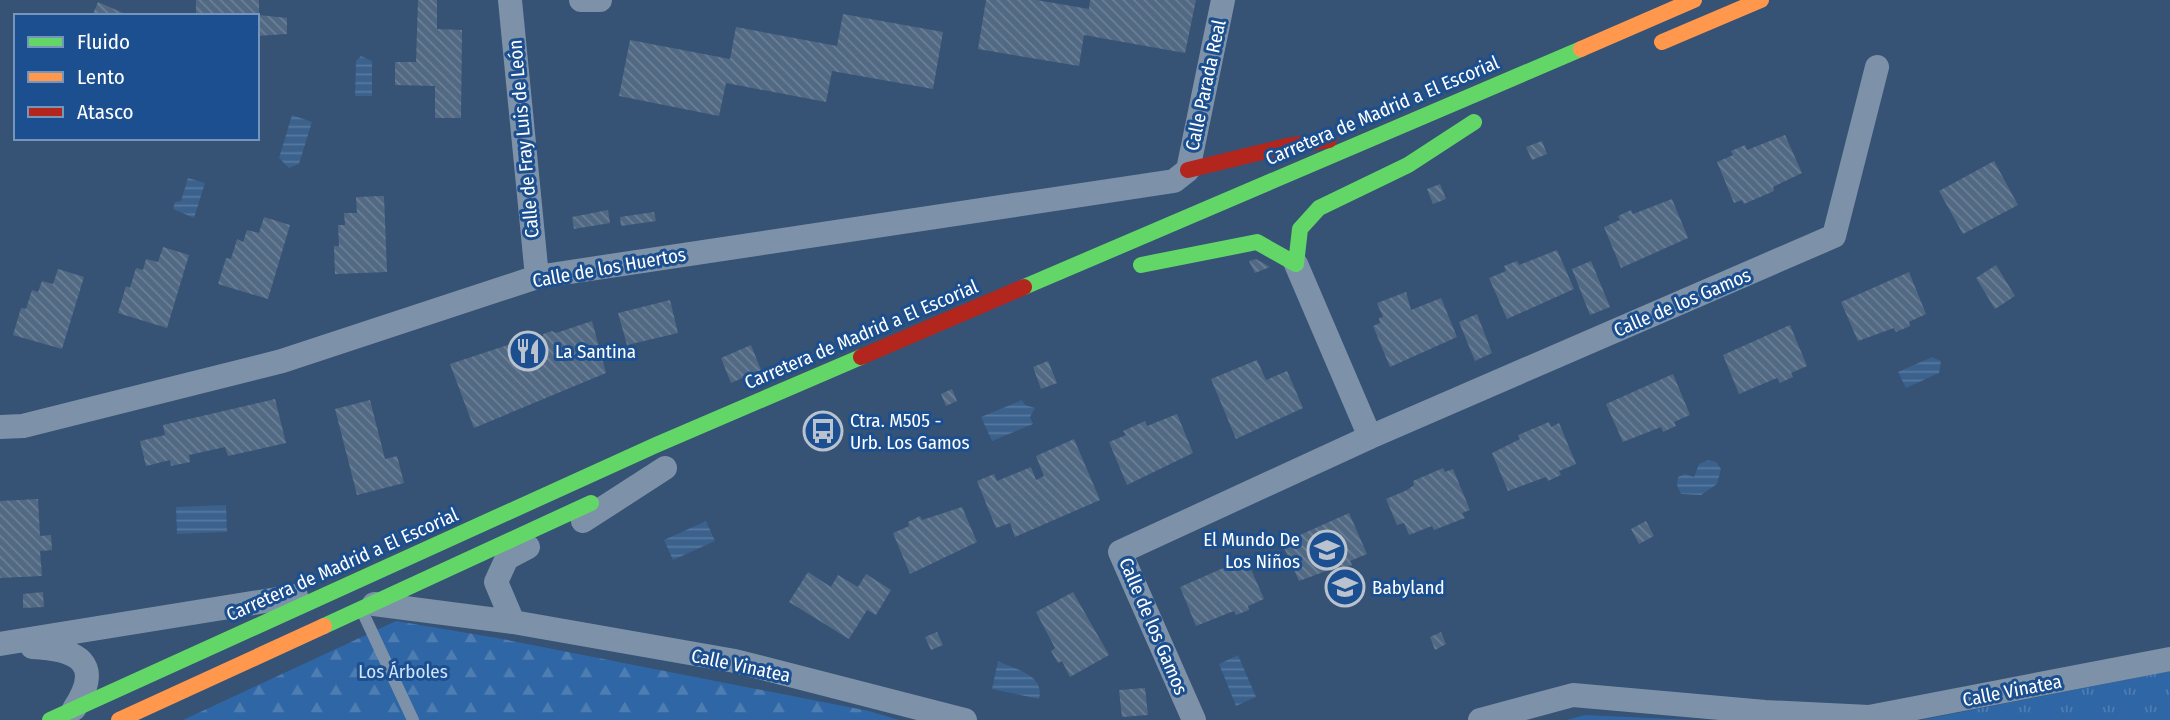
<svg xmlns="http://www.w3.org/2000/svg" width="2170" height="720" font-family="'Fira Sans Condensed',sans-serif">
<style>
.grass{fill:url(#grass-tufts)}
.forest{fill:url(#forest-firs)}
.water{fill:url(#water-rules)}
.building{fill:url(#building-back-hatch)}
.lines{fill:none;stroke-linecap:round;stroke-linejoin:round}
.lane{stroke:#7d92a8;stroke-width:12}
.street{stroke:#7d92a8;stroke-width:24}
.fast{stroke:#63d668;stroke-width:16}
.slow{stroke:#ff974d;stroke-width:16}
.jam{stroke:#b3261e;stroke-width:16}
.labels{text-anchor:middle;stroke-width:6;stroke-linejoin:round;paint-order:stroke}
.street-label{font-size:19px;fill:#fff;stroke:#1b4f8f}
.poi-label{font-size:19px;fill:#fff;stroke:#1b4f8f;text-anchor:start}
.park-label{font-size:19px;fill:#cfe3fa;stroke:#1b4f8f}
</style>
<defs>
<pattern id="grass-tufts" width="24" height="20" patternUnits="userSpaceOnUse" patternTransform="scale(1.75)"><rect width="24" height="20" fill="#2f66a5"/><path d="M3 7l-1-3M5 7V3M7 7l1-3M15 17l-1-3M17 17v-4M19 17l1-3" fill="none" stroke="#4e7db2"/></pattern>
<pattern id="forest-firs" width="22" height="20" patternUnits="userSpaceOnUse" patternTransform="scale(1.75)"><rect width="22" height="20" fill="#2f66a5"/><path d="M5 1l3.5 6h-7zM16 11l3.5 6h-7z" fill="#4e7db2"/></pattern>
<pattern id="water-rules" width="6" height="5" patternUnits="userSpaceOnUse" patternTransform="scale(1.75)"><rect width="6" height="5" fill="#3b618d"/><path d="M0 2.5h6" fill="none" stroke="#58799e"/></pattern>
<pattern id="building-back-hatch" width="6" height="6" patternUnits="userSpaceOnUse" patternTransform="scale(1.75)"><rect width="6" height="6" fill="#526984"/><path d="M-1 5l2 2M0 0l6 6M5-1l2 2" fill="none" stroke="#6c8096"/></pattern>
</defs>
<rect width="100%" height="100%" fill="#365274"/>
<path class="grass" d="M2170,671V720H1921Z
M1585,715L1691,720H1566Z"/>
<path class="forest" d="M396,621L497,638L869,711L899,720H183Z"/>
<path class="water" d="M361,56L372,61V96H355L356,61Z
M292,115L312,122L299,164L289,168L279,158Z
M188,178L205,183L194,218L173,209L175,202L181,201Z
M1932,357L1941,361L1939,373L1906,388L1898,372Z
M1022,400L1025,405L1035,408L1030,417L1033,424L992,441L981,417Z
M1708,460L1716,462L1721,469L1717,484L1701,495L1681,494L1677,485L1678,477L1685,474L1694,477L1699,464Z
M226,505L227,532L177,534L176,507Z
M706,521L715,541L673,560L664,540Z
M1238,655L1256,697L1236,706L1219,664Z
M998,661C1017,670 1045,675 1039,699L992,689Z"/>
<path class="building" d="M196,0H259V15L287,18V34L257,36V16L196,15Z
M418,0H437V29L462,30L461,118H435V86L395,85V62H416Z
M986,0H1036L1089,9L1090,0H1196L1185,53L1084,35L1079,66L978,49Z
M98,2L130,16H92Z
M843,14L943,32L933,89L832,71L826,102L726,83L719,116L619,96L630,40L730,59L736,27L837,46Z
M1785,135L1802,173L1773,187L1774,191L1744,204L1742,200L1734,203L1717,162L1733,155L1731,151L1745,145L1747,150Z
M1542,141L1547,154L1532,160L1526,147Z
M1994,161L2018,205L1963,234L1939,191Z
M1440,184L1446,199L1433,204L1427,189Z
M384,196L387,272L335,274L334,246H339L338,225H345L344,213H357L356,197Z
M1672,199L1688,238L1621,268L1604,227L1620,220L1618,216L1631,210L1633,214Z
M608,210L610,223L574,229L572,217Z
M654,212L656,221L621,226L620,217Z
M264,217L290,225L268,299L218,284L226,258L231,259L237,239L243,242L247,230L259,233Z
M163,247L189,255L167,328L118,313L126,286L130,288L136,268L143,270L146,259L158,262Z
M1557,250L1574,289L1507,319L1489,278L1506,271L1504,266L1517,261L1519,265Z
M1256,259L1270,267L1255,273L1249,261Z
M1591,261L1610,307L1590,315L1572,269Z
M1996,265L2015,296L1995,309L1976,278Z
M58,269L84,277L62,349L13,335L21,308L26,309L32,290L38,292L42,281L53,284Z
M1909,272L1926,314L1909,322L1910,326L1896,332L1894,328L1858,341L1841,302Z
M1406,292L1411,310L1441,298L1457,337L1390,367L1373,326L1380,323L1379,318L1383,317L1377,303Z
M670,300L678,333L627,345L618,313Z
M1477,314L1492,353L1475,361L1459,322Z
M592,321L606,373L474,428L450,364L529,338H543V334L552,331L556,333Z
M1790,325L1807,366L1791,373L1793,377L1780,383L1777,378L1739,394L1723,355Z
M751,345L761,370L731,383L721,358Z
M1257,360L1266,380L1287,371L1303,408L1236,439L1211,379Z
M1048,361L1057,383L1041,389L1033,367Z
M1673,374L1690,415L1674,422L1676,426L1663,432L1661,427L1623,442L1606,404Z
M952,389L957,401L946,406L941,394Z
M275,399L286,443L228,456L225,447L189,455L190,462L171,466L170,460L146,466L140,441L165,435L163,425Z
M370,400L385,459L397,456L404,483L357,495L335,409Z
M1177,414L1193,453L1127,485L1109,442L1126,435L1123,431L1145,421L1147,426Z
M1549,422L1551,427L1559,423L1576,464L1559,471L1561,475L1548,481L1546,477L1508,491L1492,453L1520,439L1518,435Z
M1074,439L1100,500L1015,537L1010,523L996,528L977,481L994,474L997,481L1031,467L1036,480L1044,476L1036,456Z
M1443,468L1445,472L1453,469L1470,510L1462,513L1465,518L1434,530L1432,526L1409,535L1404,523L1397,525L1386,499L1407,490L1414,485L1413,481Z
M38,499L40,536L51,535L52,550L40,551L42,576L0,578V501Z
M962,507L977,542L910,574L893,533L909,526L908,522L920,516L922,520Z
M1349,513L1367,554L1350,561L1352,565L1339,571L1337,567L1299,581L1282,543Z
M1646,521L1654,536L1639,544L1631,529Z
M1246,558L1264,599L1248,606L1249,610L1236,615L1234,611L1196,626L1180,587Z
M808,572L831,587L838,575L858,587L866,574L891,590L876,615L867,610L849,639L789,602Z
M43,592L44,607L23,608V594Z
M1073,592L1109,655L1070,677L1062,661L1058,663L1051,651L1055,648L1036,612Z
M937,632L943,645L931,650L925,637Z
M1441,632L1446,644L1435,650L1430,637Z
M1145,688L1148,715L1122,717L1119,690Z"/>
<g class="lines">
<path class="lane" d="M363,613L413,720"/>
<path class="street" d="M510,0L537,277
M581,0H600
M1296,264L1370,437
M0,427L23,426L282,361L537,277L1174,181L1188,170L1223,0
M583,521L665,468
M374,604L513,622L735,661L965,720
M513,622L496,582L507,558L528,547
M0,644L296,596
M32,647C78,649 104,663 74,709
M1194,720L1120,552L1370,437L1834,236L1877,67
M1480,720L1573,695L1765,712L1869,717L2170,659"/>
<path class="fast" d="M1141,265L1257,242L1296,264L1300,229L1319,208L1408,165L1474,122
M1024,287L1581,49
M324,626L591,503
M50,720L656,445L861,357"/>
<path class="slow" d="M1662,42L1761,0
M1581,49L1694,0
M119,720L324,626"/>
<path class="jam" d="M1188,170L1287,146L1329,140
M861,357L1024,287"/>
</g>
<defs>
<symbol id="restaurant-ring" viewBox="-11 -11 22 22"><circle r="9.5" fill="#1b4f8f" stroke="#b9c2ce" stroke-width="1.5"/><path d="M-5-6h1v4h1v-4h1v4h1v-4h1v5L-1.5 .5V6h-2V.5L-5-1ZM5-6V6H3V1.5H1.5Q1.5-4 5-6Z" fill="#b9c2ce"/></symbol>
<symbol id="bus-ring" viewBox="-11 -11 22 22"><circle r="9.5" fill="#1b4f8f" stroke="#b9c2ce" stroke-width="1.5"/><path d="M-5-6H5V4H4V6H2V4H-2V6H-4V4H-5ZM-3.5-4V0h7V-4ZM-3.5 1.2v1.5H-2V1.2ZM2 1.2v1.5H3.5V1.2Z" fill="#b9c2ce"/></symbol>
<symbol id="school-ring" viewBox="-11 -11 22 22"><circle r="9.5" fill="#1b4f8f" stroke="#b9c2ce" stroke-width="1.5"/><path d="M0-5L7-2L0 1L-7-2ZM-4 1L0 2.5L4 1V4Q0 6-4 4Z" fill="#b9c2ce"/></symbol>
</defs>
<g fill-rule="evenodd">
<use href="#restaurant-ring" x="506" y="329" width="44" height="44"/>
<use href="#bus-ring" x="801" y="409" width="44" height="44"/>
<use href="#school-ring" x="1305" y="528" width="44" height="44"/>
<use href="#school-ring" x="1323" y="565" width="44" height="44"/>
</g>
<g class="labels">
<g class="street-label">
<text transform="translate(1205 85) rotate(-78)" y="7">Calle Parada Real</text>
<text transform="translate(1382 110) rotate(-23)" y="7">Carretera de Madrid a El Escorial</text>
<text transform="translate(523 139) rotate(-95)" y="7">Calle de Fray Luis de León</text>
<text transform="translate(609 267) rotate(-10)" y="7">Calle de los Huertos</text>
<text transform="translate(1682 302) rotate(-23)" y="7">Calle de los Gamos</text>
<text transform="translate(861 334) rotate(-23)" y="7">Carretera de Madrid a El Escorial</text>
<text transform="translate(342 564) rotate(-24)" y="7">Carretera de Madrid a El Escorial</text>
<text transform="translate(1154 626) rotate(67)" y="7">Calle de los Gamos</text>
<text transform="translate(741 665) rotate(12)" y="7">Calle Vinatea</text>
<text transform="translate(2012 690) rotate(-11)" y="7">Calle Vinatea</text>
</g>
<g class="poi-label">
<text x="555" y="358">La Santina</text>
<text x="850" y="427">Ctra. M505 -<tspan x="850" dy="22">Urb. Los Gamos</tspan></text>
<text x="1300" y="546" text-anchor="end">El Mundo De<tspan x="1300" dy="22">Los Niños</tspan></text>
<text x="1372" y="594">Babyland</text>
</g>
<g class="park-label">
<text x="403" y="678">Los Árboles</text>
</g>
</g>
<rect x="14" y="14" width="245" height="126" fill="#1b4f8f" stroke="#7695bc" stroke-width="2"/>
<rect x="28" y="37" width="35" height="10" fill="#63d668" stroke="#7695bc" stroke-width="2"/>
<text x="77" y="49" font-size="21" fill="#ffffff">Fluido</text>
<rect x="28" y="72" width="35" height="10" fill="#ff974d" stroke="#7695bc" stroke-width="2"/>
<text x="77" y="84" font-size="21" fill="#ffffff">Lento</text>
<rect x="28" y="107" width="35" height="10" fill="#b3261e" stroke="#7695bc" stroke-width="2"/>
<text x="77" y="119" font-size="21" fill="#ffffff">Atasco</text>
</svg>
